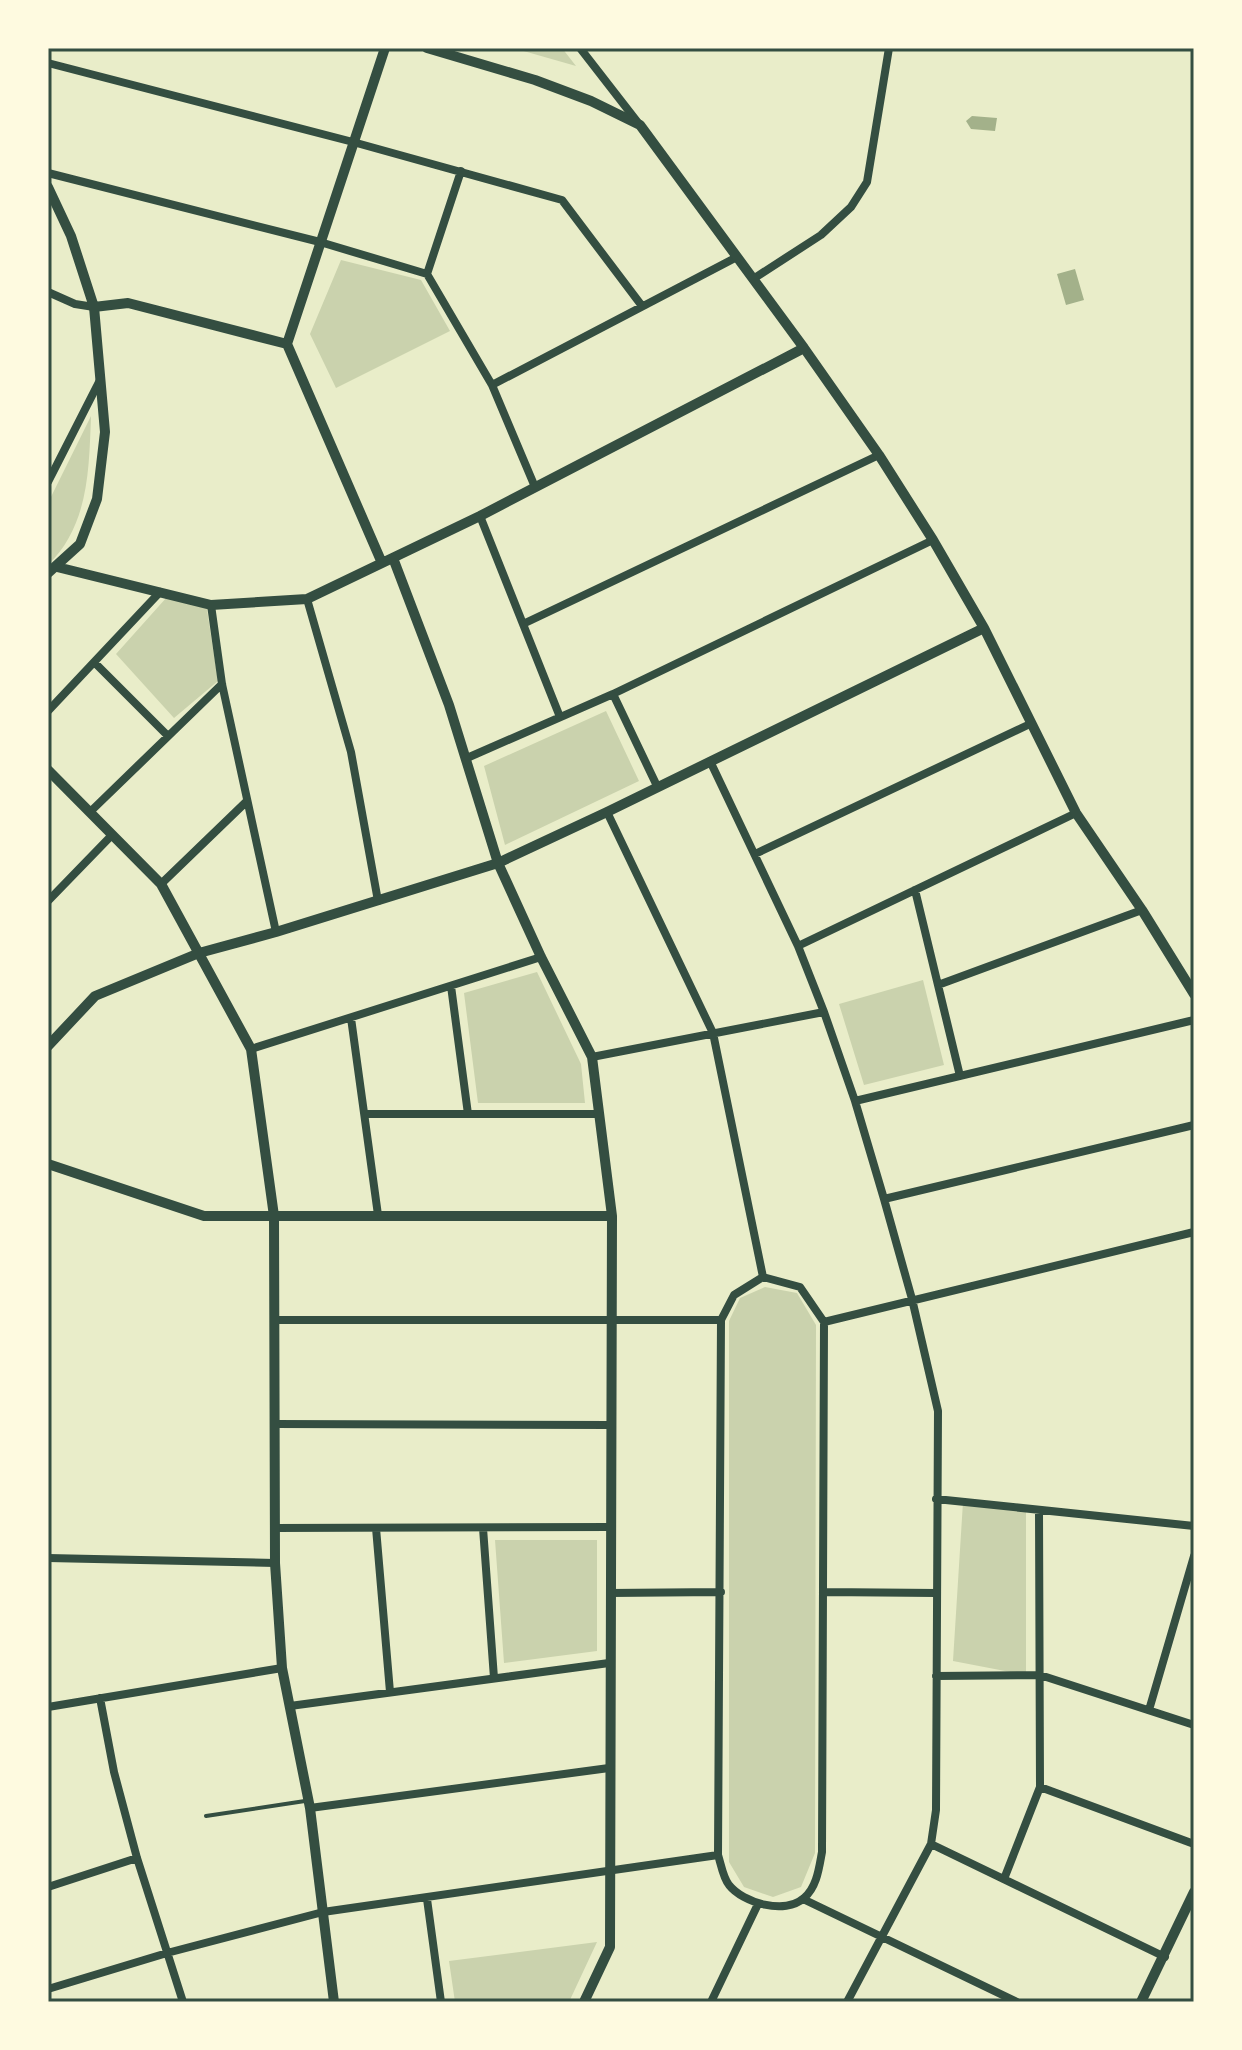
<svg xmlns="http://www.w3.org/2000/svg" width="1242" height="2050" font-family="Jost,sans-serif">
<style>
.green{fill:#cad2ad}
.water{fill:#a3b18a}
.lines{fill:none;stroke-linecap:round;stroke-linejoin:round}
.service{stroke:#344e41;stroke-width:4}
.minor{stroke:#344e41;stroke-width:8}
.tertiary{stroke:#344e41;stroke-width:10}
.neatline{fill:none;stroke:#344e41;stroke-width:3}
</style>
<rect width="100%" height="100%" fill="#e9edc9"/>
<path class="green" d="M513,48H562L576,66Z
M341,260L421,280L450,331L336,388L310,334Z
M91,416C89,469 89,525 48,565V503Z
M167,597L206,603L218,681L174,718L116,654Z
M606,711L639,781L505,845L484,766Z
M537,972L581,1064L585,1103H478L464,993Z
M923,980L944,1065L864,1085L839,1004Z
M765,1287L797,1293L816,1325L815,1853L801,1887L773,1897L744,1887L729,1862V1321L740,1298Z
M963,1502L1026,1508V1675L953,1661Z
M495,1540H597V1651L504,1663Z
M597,1942L569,2002H455L449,1961Z"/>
<path class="water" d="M972,116L997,118L995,131L971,129L966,121Z
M1075,269L1084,300L1066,305L1057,274Z"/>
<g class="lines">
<path class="service" d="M206,1816L305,1801"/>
<path class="minor" d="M580,48L639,124
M48,63L353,142L562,200L642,306
M48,173L320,242L427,274L492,385L535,487
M427,274L461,171
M753,279L821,235L851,207L867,182L889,48
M48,292L75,304L94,307
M492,385L737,257
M48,482L100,380
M480,516L560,717
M307,599L351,752L378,901
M211,605L222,684L276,932
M523,624L879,455
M94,662L168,736
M613,694L657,786
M48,711L160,592
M467,758L613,694L933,540
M710,761L798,946L824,1012L855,1101L884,1199L912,1299L938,1411L936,1810L931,1844L847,2002
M90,812L222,684
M607,812L713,1033L763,1277
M755,854L1030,724
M161,884L247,801
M915,890L960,1076
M48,901L112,835
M798,946L1076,813
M938,985L1142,910
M451,986L468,1114
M351,1018L378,1215
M251,1049L541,957
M592,1057L824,1012
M855,1101L1194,1020
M366,1114H598
M884,1199L1194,1125
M763,1277L800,1287L824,1322L822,1852C819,1868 817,1887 804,1898C785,1915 743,1903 729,1885C723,1878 721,1864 718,1855L721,1320L734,1295Z
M276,1320H721
M824,1322L1194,1232
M275,1424L610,1425
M936,1499L1194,1526
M275,1528L610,1527
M376,1528L390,1692
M483,1528L494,1678
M48,1558L275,1563
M823,1592L936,1593
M610,1593L721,1592
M936,1676L1040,1675L1194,1725
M100,1698L114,1772L137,1858L183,2002
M290,1706L609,1663
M48,1707L282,1668
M1149,1710L1194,1556
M1040,1787L1194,1844
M310,1808L609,1768
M931,1844L1165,1957
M1004,1879L1040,1787L1039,1510
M48,1887L137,1858
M427,1899L441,2002
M803,1899L1017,2002
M48,1989L167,1953L323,1912L718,1855
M711,2002L758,1904"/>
<path class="tertiary" d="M427,48L535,80L591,101L640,125L804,348L879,455L933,540L984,628L1076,813L1142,910L1194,994
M48,187L71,236L94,307L105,432L97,499L80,544L48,573
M94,307L128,303L287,344
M287,344L385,48
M287,344L382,563
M393,558L449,705L498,863L541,957L592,1057L612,1216L610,1947L584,2002
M57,567L211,605L307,599L480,516L804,348
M48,770L161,884L251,1049L274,1216L275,1563L282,1668L310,1808L334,2002
M48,1046L95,996L199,953L276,932L498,863L607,812L984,628
M48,1164L204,1216H612
M1141,2002L1194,1892"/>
</g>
<rect width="1242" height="2050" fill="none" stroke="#fefae0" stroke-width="100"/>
<rect x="50" y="50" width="1142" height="1950" class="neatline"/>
</svg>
